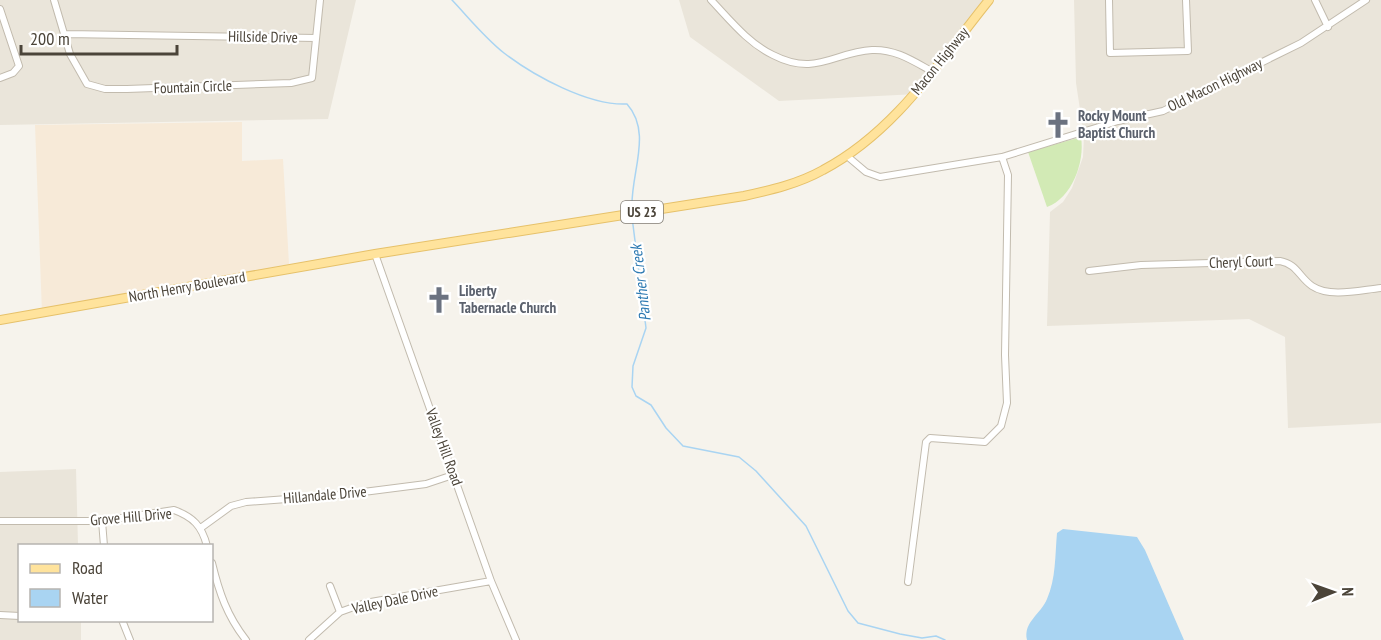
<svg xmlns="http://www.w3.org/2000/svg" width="1381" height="640" font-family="'PT Sans Narrow',sans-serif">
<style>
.residential{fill:#eae5da}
.commercial{fill:#f7ead8}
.green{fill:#d2eab5}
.water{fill:#a9d4f2}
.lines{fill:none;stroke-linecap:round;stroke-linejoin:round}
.stream{stroke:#a9d4f2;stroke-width:1.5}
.minor-casing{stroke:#c2bbae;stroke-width:8}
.major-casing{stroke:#e6c16a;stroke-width:10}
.minor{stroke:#fff;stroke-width:6}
.major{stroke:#ffe39c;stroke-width:8}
.labels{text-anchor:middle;stroke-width:4.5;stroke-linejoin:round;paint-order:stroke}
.shield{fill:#fff;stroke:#817c74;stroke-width:1.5}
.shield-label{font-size:14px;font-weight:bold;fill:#4b4439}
.street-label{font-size:15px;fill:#4b4439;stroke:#fff}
.worship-label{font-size:15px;font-weight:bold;fill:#5b616d;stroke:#fff;text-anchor:start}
.water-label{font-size:16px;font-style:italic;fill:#2e7ab2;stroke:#fff}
</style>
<rect width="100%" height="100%" fill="#f6f3ec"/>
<path class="residential" d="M0,0H356L328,119L0,125Z
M679,0H988L917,94L779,101L690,37Z
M1074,0H1381V423L1288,428L1285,337L1249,319L1047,326L1050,212L1063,202L1072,188L1083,157L1084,136L1076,83Z
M76,469L78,545L20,546V620L81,621V640H0V472Z"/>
<path class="commercial" d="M242,122V161L283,159L289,264L42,313L35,125Z"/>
<path class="green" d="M1081,137C1085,162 1072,198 1047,207L1028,152Z"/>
<path class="water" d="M1063,529L1137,537L1145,550L1184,640H1027C1023,622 1041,614 1047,599C1056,579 1055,555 1057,533Z"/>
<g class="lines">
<path class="stream" d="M452,0C469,18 484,37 504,53C534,76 589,106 627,104C653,133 630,174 632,209
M632,217L646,328L633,366L632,387L636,396L651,405L666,428L683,446L739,457L756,471L806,526L848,611L858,623L900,634L922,638L936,636L945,640"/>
<defs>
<path id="minor" d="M54,0L70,54L87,84L105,89H127L291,83L312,78L320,0
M711,0C730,20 748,43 773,55C816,77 834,52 872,50C896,49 913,61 933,72
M1109,0L1110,53L1188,51L1186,0
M1315,0L1328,27
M0,9L19,66L13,73L0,78
M66,34L316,38
M847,156L866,172L880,177L1002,157L1118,121L1163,111L1301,43L1366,0
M375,254L491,581L516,640
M1089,271L1141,265L1280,261C1297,264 1299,277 1312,286C1330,298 1360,290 1381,288
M0,521H102L174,510C193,517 202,526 207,546
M102,521L104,546
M202,527L231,506L246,502L340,495L426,484L453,475
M212,563C219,592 227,616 246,640
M908,582L926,442L930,438L985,442L1001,426L1007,403L1005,355L1008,175L1002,157
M330,586L340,612
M0,615L20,616
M122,620L130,640
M309,640L340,612L365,603L491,581"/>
<path id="major" d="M0,320L375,254L744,196C771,190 798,184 823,170C895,132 939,62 989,0"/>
</defs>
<use href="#minor" class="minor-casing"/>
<use href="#major" class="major-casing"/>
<use href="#minor" class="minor"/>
<use href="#major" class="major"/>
</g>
<defs>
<symbol id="church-bare" viewBox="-9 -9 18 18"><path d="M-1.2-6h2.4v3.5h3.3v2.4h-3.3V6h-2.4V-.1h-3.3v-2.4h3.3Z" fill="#6b7280" stroke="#fff" stroke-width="2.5" paint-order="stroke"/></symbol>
</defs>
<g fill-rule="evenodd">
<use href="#church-bare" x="1039" y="106" width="38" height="38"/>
<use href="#church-bare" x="420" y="281" width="38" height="38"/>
</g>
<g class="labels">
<rect class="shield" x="621" y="201" width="42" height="22" rx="4.5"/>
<g class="shield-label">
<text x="642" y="217">US 23</text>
</g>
<g class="street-label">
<text transform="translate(263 37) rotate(1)" y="5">Hillside Drive</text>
<text transform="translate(940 61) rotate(-51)" y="5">Macon Highway</text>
<text transform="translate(1215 85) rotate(-26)" y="5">Old Macon Highway</text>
<text transform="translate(193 87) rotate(-2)" y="5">Fountain Circle</text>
<text transform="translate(1241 262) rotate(-2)" y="5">Cheryl Court</text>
<text transform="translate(187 287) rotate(-10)" y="5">North Henry Boulevard</text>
<text transform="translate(444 447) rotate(70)" y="5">Valley Hill Road</text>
<text transform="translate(325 495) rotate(-5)" y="5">Hillandale Drive</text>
<text transform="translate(131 517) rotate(-5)" y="5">Grove Hill Drive</text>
<text transform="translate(395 600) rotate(-12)" y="5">Valley Dale Drive</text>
</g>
<g class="worship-label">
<text x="1078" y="121">Rocky Mount<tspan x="1078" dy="17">Baptist Church</tspan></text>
<text x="459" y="296">Liberty<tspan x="459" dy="17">Tabernacle Church</tspan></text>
</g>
<g class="water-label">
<text transform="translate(640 283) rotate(-97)" y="6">Panther Creek</text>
</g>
</g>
<rect x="18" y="544" width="195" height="78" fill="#ffffff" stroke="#b7b4b0" stroke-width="1.5"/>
<rect x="30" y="564" width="30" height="9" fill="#ffe39c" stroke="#b7b4b0" stroke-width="1.5"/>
<text x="72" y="574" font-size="18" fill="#4b4439">Road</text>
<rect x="30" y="589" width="30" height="18" fill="#a9d4f2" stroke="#b7b4b0" stroke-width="1.5"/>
<text x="72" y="604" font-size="18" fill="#4b4439">Water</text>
<g transform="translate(1333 592) rotate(89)" stroke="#ffffff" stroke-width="4.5" paint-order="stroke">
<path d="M0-4.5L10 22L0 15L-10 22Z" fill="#4b4439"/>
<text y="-9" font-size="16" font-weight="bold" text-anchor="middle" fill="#4b4439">N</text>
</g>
<path d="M21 45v9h156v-9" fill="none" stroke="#4b4439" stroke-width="3"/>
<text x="30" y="45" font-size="18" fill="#4b4439" stroke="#ffffff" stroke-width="4.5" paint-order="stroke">200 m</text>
</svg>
